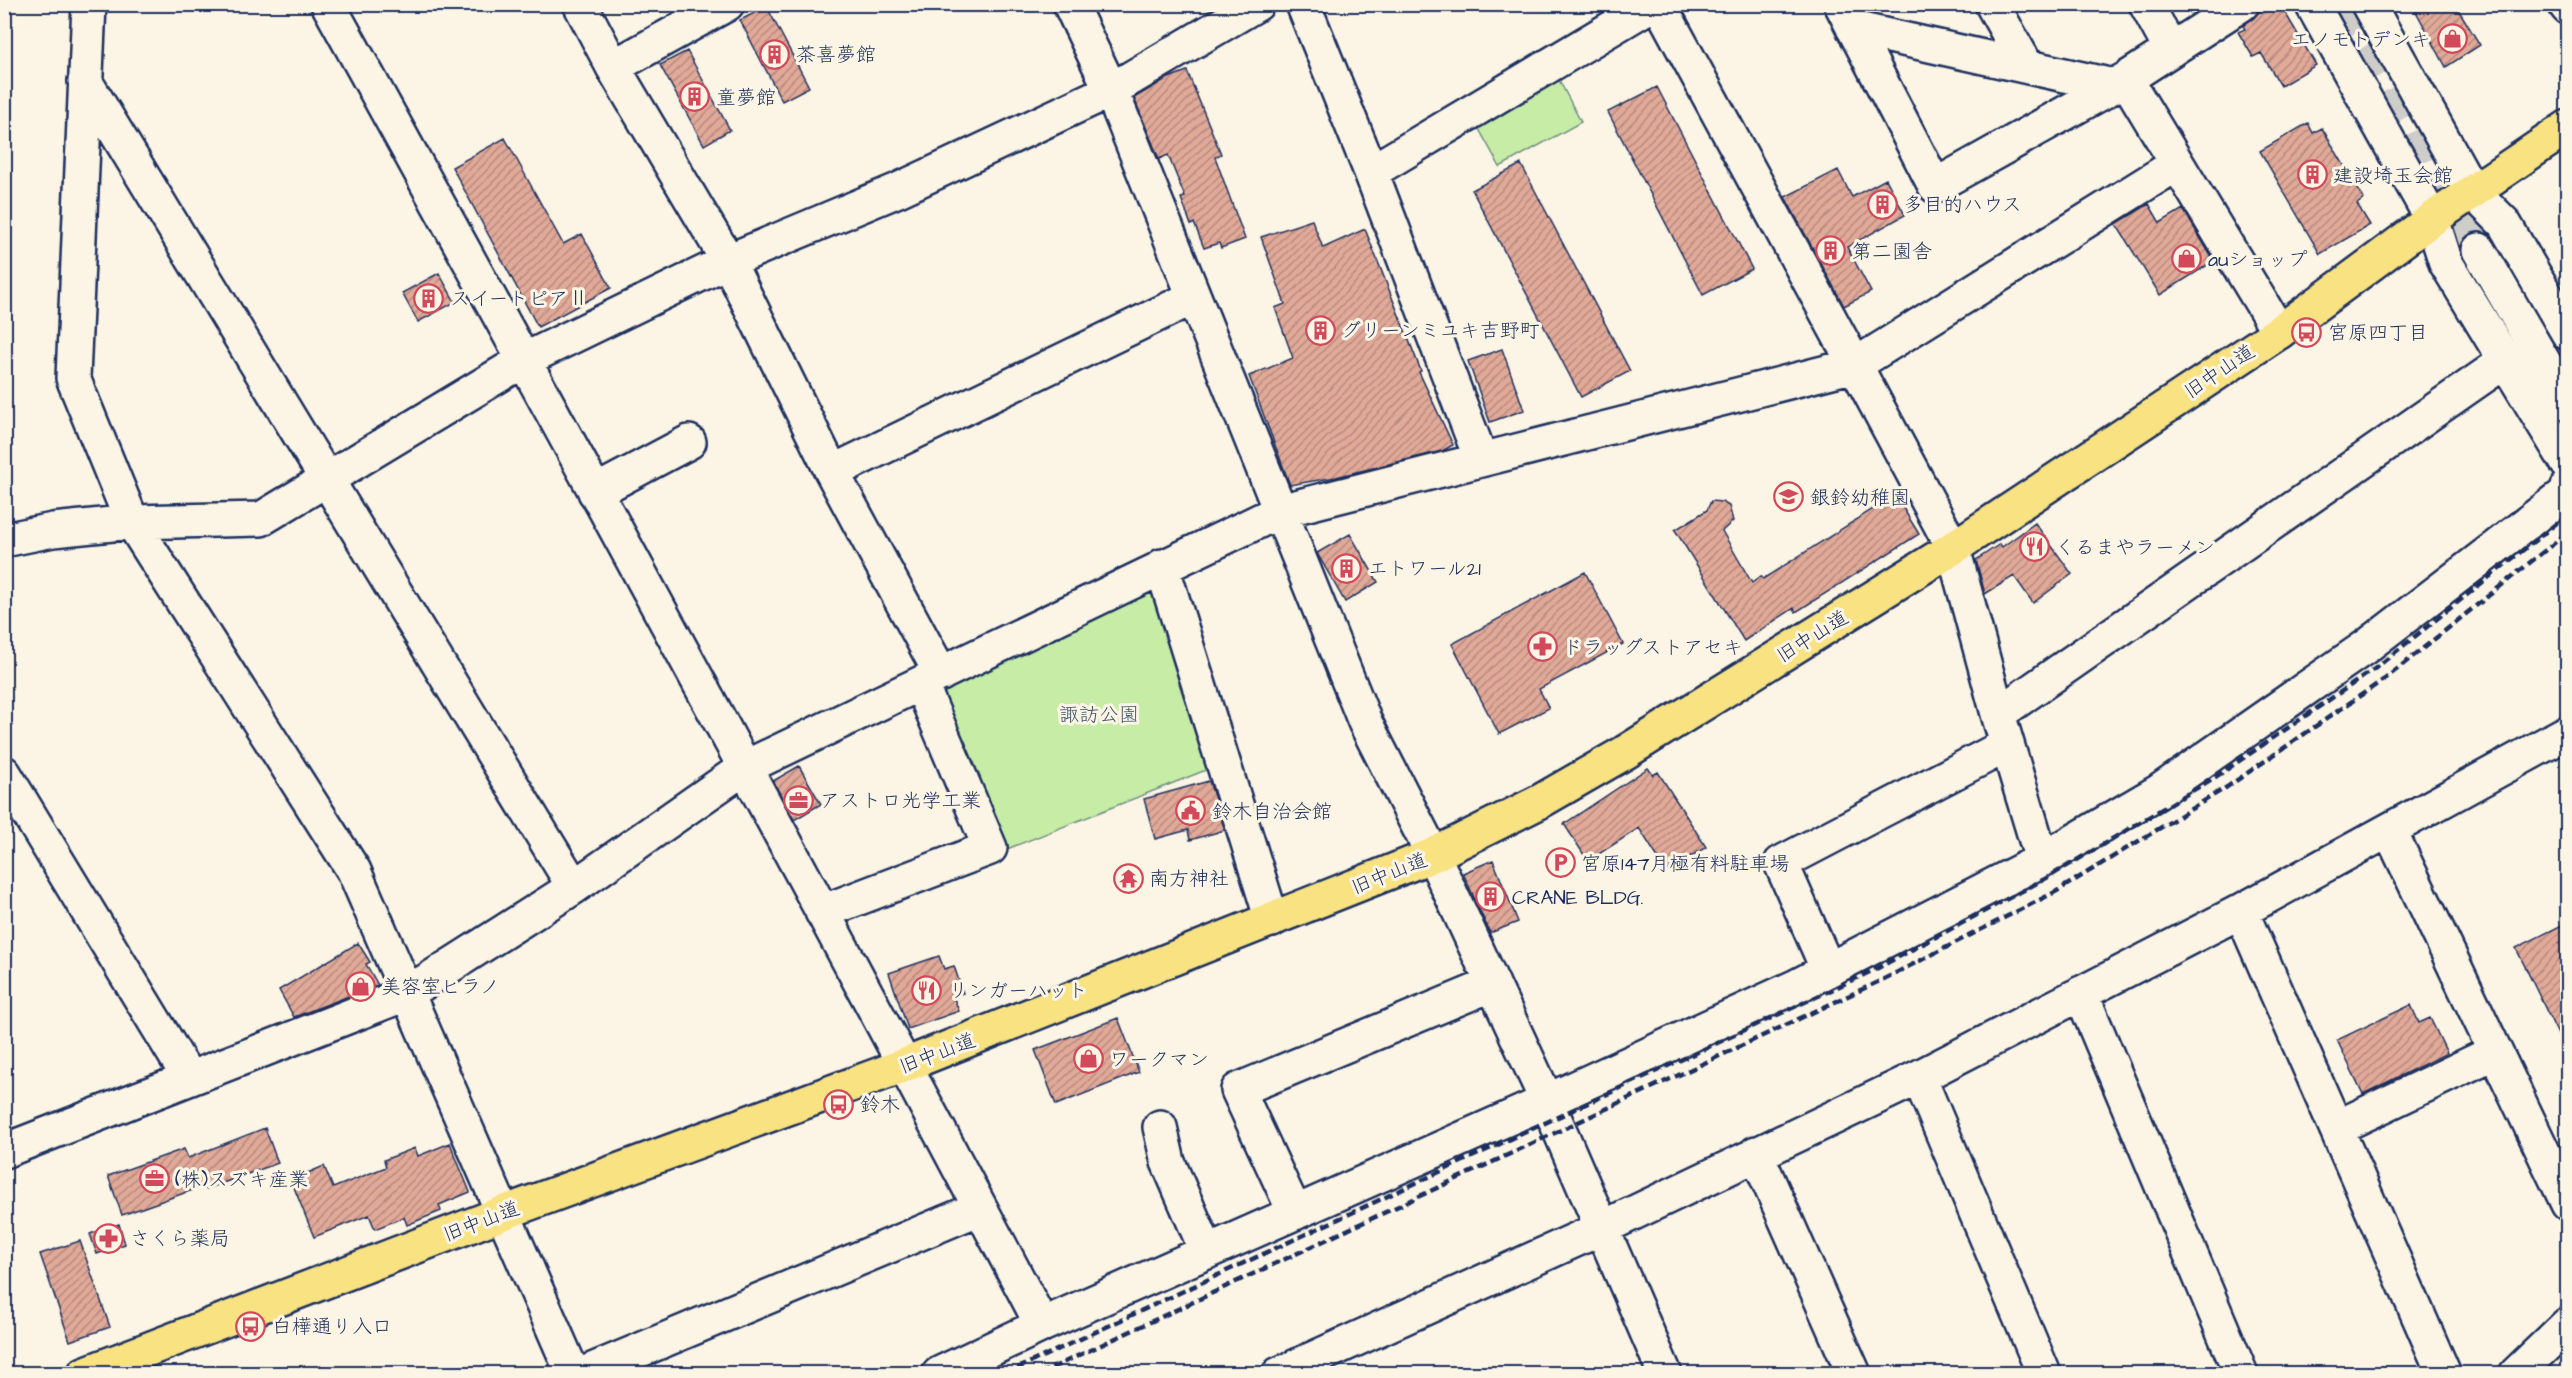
<svg xmlns="http://www.w3.org/2000/svg" width="2572" height="1378" font-family="'Architects Daughter','Klee One',sans-serif">
<style>
.green{fill:#c6eca6;stroke:#708e82;stroke-width:1.5}
.building{fill:url(#building-hatch);stroke:#1b2f5e;stroke-width:1.5}
.lines{fill:none;stroke-linecap:round;stroke-linejoin:round}
.minor-tunnel{stroke:#cfcdca;stroke-width:33;stroke-dasharray:33 16;stroke-linecap:butt}
.minor-casing{stroke:#1b2f5e;stroke-width:38}
.major-casing{stroke:#1b2f5e;stroke-width:38}
.minor{stroke:#fcf5e5;stroke-width:33}
.major{stroke:#f8e281;stroke-width:33}
.rail{stroke:#1b2f5e;stroke-width:4.5;stroke-dasharray:9 4.5;stroke-linecap:butt}
.labels{text-anchor:middle;stroke-width:6;stroke-linejoin:round;paint-order:stroke}
.poi-label{font-size:20px;fill:#1b2f5e;stroke:#fcf5e5;text-anchor:start}
.street-label{font-size:20px;fill:#1b2f5e;stroke:#fcf5e5}
.park-label{font-size:20px;fill:#3d556c;stroke:#fcf5e5}
</style>
<defs>
<pattern id="building-hatch" width="6" height="6" patternUnits="userSpaceOnUse" patternTransform="scale(1.5)"><rect width="6" height="6" fill="#e1a998"/><path d="M-1 1l2-2M0 6l6-6M5 7l2-2" fill="none" stroke="#b68a7f"/></pattern>
</defs>
<rect width="100%" height="100%" fill="#fcf5e5"/>
<filter id="ink" filterUnits="userSpaceOnUse"><feTurbulence type="fractalNoise" baseFrequency=".0167" numOctaves="2"/><feDisplacementMap in="SourceGraphic" scale="12" xChannelSelector="R" yChannelSelector="G"/><feConvolveMatrix kernelMatrix="1 2 1 2 8 2 1 2 1" color-interpolation-filters="sRGB"/></filter>
<g filter="url(#ink)">
<path class="green" d="M1558,78L1581,122L1500,167L1474,120Z
M1155,584L1211,768L1002,851L938,691Z"/>
<path class="building" d="M2272,4H2280L2316,65L2281,86L2261,53L2253,57L2238,32L2245,29L2243,26L2259,12Z
M2412,4H2455L2480,45L2446,67Z
M767,7L809,87L782,101L740,20Z
M687,51L730,130L704,145L660,65Z
M1187,71L1221,154L1215,157L1245,239L1221,248L1219,243L1204,248L1194,223L1191,225L1181,198L1185,197L1168,155L1159,159L1134,98L1166,79Z
M1657,87L1752,269L1703,295L1608,112Z
M2308,123L2313,133L2322,128L2364,199L2357,204L2370,225L2320,254L2260,151Z
M505,138L563,244L582,234L611,288L538,327L452,167Z
M1521,164L1630,371L1581,397L1472,190Z
M1838,170L1852,197L1886,179L1905,215L1847,247L1871,292L1844,306L1785,197Z
M2149,204L2160,223L2183,209L2214,261L2160,295L2116,224Z
M1312,220L1323,248L1365,229L1421,371L1419,372L1453,445L1442,451L1336,477L1290,485L1249,376L1293,358L1275,308L1285,304L1261,237Z
M439,273L455,302L418,322L402,293Z
M1502,349L1524,410L1490,422L1468,361Z
M1895,495L1919,534L1796,612L1794,608L1744,641L1675,530L1707,510L1711,501L1722,502L1729,506L1733,521L1722,531L1752,583L1761,576L1763,579Z
M2035,523L2072,574L2033,603L2014,576L1985,594L1976,560L2000,544L2002,547Z
M1350,534L1378,582L1345,602L1317,553Z
M1585,572L1623,644L1539,689L1549,708L1499,734L1452,644Z
M799,766L821,804L794,820L773,781Z
M1648,768L1653,775L1658,772L1706,847L1667,872L1639,828L1588,861L1564,824Z
M1209,781L1225,830L1190,840L1188,830L1155,839L1144,799Z
M1493,860L1518,922L1490,933L1463,873Z
M2562,925L2568,937V1055L2516,948Z
M358,943L370,962L366,964L378,985L294,1017L279,990Z
M939,956L944,969L954,966L963,993L953,996L959,1011L908,1029L889,973Z
M2411,1005L2419,1023L2430,1018L2447,1053L2363,1094L2337,1040Z
M1118,1018L1139,1072L1056,1105L1035,1050Z
M265,1128L278,1163L206,1189L204,1186L122,1215L108,1176L184,1149L188,1158Z
M450,1143L470,1192L439,1205L441,1211L407,1225L404,1217L375,1229L369,1215L314,1237L291,1180L324,1166L333,1188L386,1167L384,1160L415,1148L418,1156Z
M119,1224L125,1244L97,1254L90,1234Z
M80,1241L110,1327L70,1341L40,1254Z"/>
<g class="lines">
<path class="minor-tunnel" d="M2340,4L2479,250"/>
<defs>
<path id="minor" d="M89,4L73,378L132,522L354,871L573,1374
M328,4C570,442 809,882 1042,1325
M580,4L613,67L728,261L832,472L941,674
M1070,4L1111,90L1365,722L1433,855L1547,1101L1665,1374
M1303,4L1371,172L1481,459
M1841,4L1935,186L2126,79L2242,4
M1992,4L2026,65
M2146,4L2171,50
M2312,4L2432,219L2446,263L2568,464
M2368,4L2472,191L2504,223L2568,333
M2565,4L2568,8
M1853,28L2114,86
M613,67L727,4
M2126,79L2279,332
M85,81L574,887
M1371,172L1652,4
M2479,250L2568,404
M832,472L1194,297
M595,492L689,442
M4,540L53,530L132,522L261,519L524,360L728,261L898,190L1111,90L1257,4
M1162,566L1272,920
M1998,714L2504,362
M4,773L189,1078
M2390,831L2568,1204
M2042,860L1998,714L1953,548L1855,365L2177,164
M2241,911L2444,1374
M822,912L990,848L921,684
M1828,970L1781,863L2007,745
M2081,993L2241,1374
M1919,1077L2044,1374
M1160,1127L1168,1162L1207,1252
M2336,1128L2495,1052
M4,1151L406,994L574,887L744,768L1280,511L1855,365L1659,4
M1756,1153L1854,1374
M1295,1213L1238,1090L1493,984
M583,1374L980,1208
M939,1374L1042,1325L1547,1101L1797,986L2042,860L2158,792L2367,646L2565,494L2568,487
M1279,1374L1602,1228L1919,1077L2241,911L2568,732
M2516,1374L2568,1324"/>
<path id="major" d="M84,1374L503,1213L905,1065L1433,855L1539,802L1624,753L1953,548L2279,332L2432,219L2568,127"/>
</defs>
<use href="#minor" class="minor-casing"/>
<use href="#major" class="major-casing"/>
<use href="#minor" class="minor"/>
<use href="#major" class="major"/>
<path class="rail" d="M1005,1374L1874,970L2052,875L2217,776L2373,670L2568,514
M1039,1374L1882,980L2057,891L2227,787L2386,678L2568,532"/>
</g>
</g>
<defs>
<symbol id="shop-ring" viewBox="-11 -11 22 22"><circle r="9.5" fill="#fcf5e5" stroke="#d1495b" stroke-width="1.5"/><path d="M-5-2.5h2.3a2.7 3.5 0 0 1 5.4 0H5L5.5 6h-11ZM-1.5-2.5h3a1.5 2.3 0 0 0-3 0Z" fill="#d1495b"/></symbol>
<symbol id="building-ring" viewBox="-11 -11 22 22"><circle r="9.5" fill="#fcf5e5" stroke="#d1495b" stroke-width="1.5"/><path d="M-4-6H4V6H1V3H-1V6H-4ZM-2.5-4.3h1.7v1.8h-1.7ZM.8-4.3h1.7v1.8H.8ZM-2.5-1h1.7V.8h-1.7ZM.8-1h1.7V.8H.8Z" fill="#d1495b"/></symbol>
<symbol id="bus-ring" viewBox="-11 -11 22 22"><circle r="9.5" fill="#fcf5e5" stroke="#d1495b" stroke-width="1.5"/><path d="M-5-6H5V4H4V6H2V4H-2V6H-4V4H-5ZM-3.5-4V0h7V-4ZM-3.5 1.2v1.5H-2V1.2ZM2 1.2v1.5H3.5V1.2Z" fill="#d1495b"/></symbol>
<symbol id="school-ring" viewBox="-11 -11 22 22"><circle r="9.5" fill="#fcf5e5" stroke="#d1495b" stroke-width="1.5"/><path d="M0-5L7-2L0 1L-7-2ZM-4 1L0 2.5L4 1V4Q0 6-4 4Z" fill="#d1495b"/></symbol>
<symbol id="restaurant-ring" viewBox="-11 -11 22 22"><circle r="9.5" fill="#fcf5e5" stroke="#d1495b" stroke-width="1.5"/><path d="M-5-6h1v4h1v-4h1v4h1v-4h1v5L-1.5 .5V6h-2V.5L-5-1ZM5-6V6H3V1.5H1.5Q1.5-4 5-6Z" fill="#d1495b"/></symbol>
<symbol id="pharmacy-ring" viewBox="-11 -11 22 22"><circle r="9.5" fill="#fcf5e5" stroke="#d1495b" stroke-width="1.5"/><path d="M-2-6h4v4h4v4h-4v4h-4v-4h-4v-4h4Z" fill="#d1495b"/></symbol>
<symbol id="office-ring" viewBox="-11 -11 22 22"><circle r="9.5" fill="#fcf5e5" stroke="#d1495b" stroke-width="1.5"/><path d="M-6-3h4V-5.5h4V-3h4V5H-6ZM-1-4.5V-3h2v-1.5ZM-6 0V1H6V0Z" fill="#d1495b"/></symbol>
<symbol id="civic-ring" viewBox="-11 -11 22 22"><circle r="9.5" fill="#fcf5e5" stroke="#d1495b" stroke-width="1.5"/><path d="M-.6-6.5H3V-4.5H.6V-3L4-1V1h2V6H-6V1h2V-1L-.6-3ZM-1.2 2.5V6h2.4V2.5Z" fill="#d1495b"/></symbol>
<symbol id="parking-ring" viewBox="-11 -11 22 22"><circle r="9.5" fill="#fcf5e5" stroke="#d1495b" stroke-width="1.5"/><path d="M-3.5-5.5H1a3.5 3.5 0 0 1 0 7H-1V5.5H-3.5ZM-1-3.4V-.6H.8a1.4 1.4 0 0 0 0-2.8Z" fill="#d1495b"/></symbol>
<symbol id="temple-ring" viewBox="-11 -11 22 22"><circle r="9.5" fill="#fcf5e5" stroke="#d1495b" stroke-width="1.5"/><path d="M0-6L5-2H3V0L6.5 2.5H4V6H1.5V3h-3V6H-4V2.5H-6.5L-3 0V-2H-5Z" fill="#d1495b"/></symbol>
</defs>
<g fill-rule="evenodd">
<use href="#shop-ring" x="2436" y="22" width="33" height="33"/>
<use href="#building-ring" x="758" y="38" width="33" height="33"/>
<use href="#building-ring" x="678" y="80" width="33" height="33"/>
<use href="#building-ring" x="2296" y="158" width="33" height="33"/>
<use href="#building-ring" x="1866" y="188" width="33" height="33"/>
<use href="#building-ring" x="1814" y="234" width="33" height="33"/>
<use href="#shop-ring" x="2170" y="242" width="33" height="33"/>
<use href="#building-ring" x="412" y="282" width="33" height="33"/>
<use href="#building-ring" x="1304" y="314" width="33" height="33"/>
<use href="#bus-ring" x="2290" y="316" width="33" height="33"/>
<use href="#school-ring" x="1772" y="480" width="33" height="33"/>
<use href="#restaurant-ring" x="2018" y="530" width="33" height="33"/>
<use href="#building-ring" x="1330" y="552" width="33" height="33"/>
<use href="#pharmacy-ring" x="1526" y="630" width="33" height="33"/>
<use href="#office-ring" x="782" y="784" width="33" height="33"/>
<use href="#civic-ring" x="1174" y="794" width="33" height="33"/>
<use href="#parking-ring" x="1544" y="846" width="33" height="33"/>
<use href="#temple-ring" x="1112" y="862" width="33" height="33"/>
<use href="#building-ring" x="1474" y="880" width="33" height="33"/>
<use href="#shop-ring" x="344" y="970" width="33" height="33"/>
<use href="#restaurant-ring" x="910" y="974" width="33" height="33"/>
<use href="#shop-ring" x="1072" y="1042" width="33" height="33"/>
<use href="#bus-ring" x="822" y="1088" width="33" height="33"/>
<use href="#office-ring" x="138" y="1162" width="33" height="33"/>
<use href="#pharmacy-ring" x="92" y="1222" width="33" height="33"/>
<use href="#bus-ring" x="234" y="1310" width="33" height="33"/>
</g>
<g class="labels">
<g class="poi-label">
<text x="2431" y="46" text-anchor="end">エノモトデンキ</text>
<text x="796" y="61">茶喜夢館</text>
<text x="716" y="104">童夢館</text>
<text x="2333" y="182">建設埼玉会館</text>
<text x="1903" y="211">多目的ハウス</text>
<text x="1852" y="258">第二園舎</text>
<text x="2208" y="266">auショップ</text>
<text x="450" y="305">スイートピアⅡ</text>
<text x="1341" y="337">グリーンミユキ吉野町</text>
<text x="2328" y="339">宮原四丁目</text>
<text x="1810" y="504">銀鈴幼稚園</text>
<text x="2055" y="554">くるまやラーメン</text>
<text x="1368" y="575">エトワール21</text>
<text x="1563" y="654">ドラッグストアセキ</text>
<text x="820" y="807">アストロ光学工業</text>
<text x="1212" y="818">鈴木自治会館</text>
<text x="1581" y="870">宮原147月極有料駐車場</text>
<text x="1149" y="885">南方神社</text>
<text x="1512" y="904">CRANE BLDG.</text>
<text x="381" y="993">美容室ヒラノ</text>
<text x="948" y="997">リンガーハット</text>
<text x="1109" y="1066">ワークマン</text>
<text x="860" y="1111">鈴木</text>
<text x="175" y="1186">(株)スズキ産業</text>
<text x="130" y="1245">さくら薬局</text>
<text x="272" y="1333">白樺通り入口</text>
</g>
<g class="street-label">
<text transform="translate(2219 371) rotate(-34)" y="7">旧中山道</text>
<text transform="translate(1812 636) rotate(-32)" y="7">旧中山道</text>
<text transform="translate(1389 873) rotate(-22)" y="7">旧中山道</text>
<text transform="translate(937 1053) rotate(-21)" y="7">旧中山道</text>
<text transform="translate(481 1221) rotate(-21)" y="7">旧中山道</text>
</g>
<g class="park-label">
<text x="1099" y="721">諏訪公園</text>
</g>
</g>
<rect width="2572" height="1378" fill="none" stroke="#fcf5e5" stroke-width="24"/>
<rect x="12" y="12" width="2548" height="1354" fill="none" stroke="#1b2f5e" stroke-width="2" filter="url(#ink)"/>
</svg>
